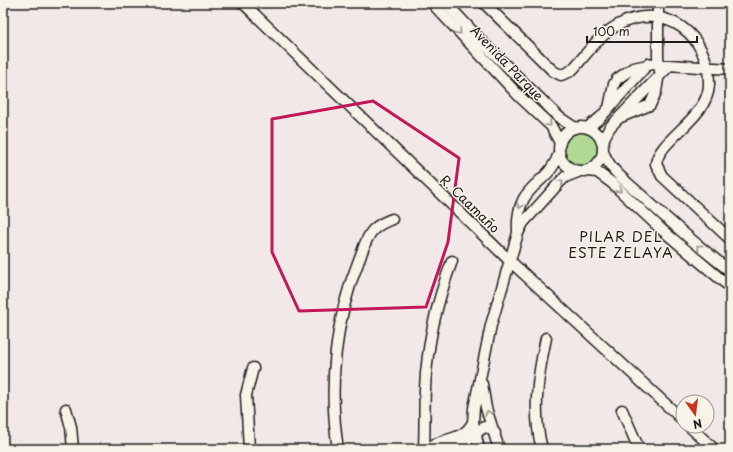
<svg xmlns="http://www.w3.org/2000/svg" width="733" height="452" font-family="'Playpen Sans',sans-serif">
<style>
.green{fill:#b1d894;stroke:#667a58}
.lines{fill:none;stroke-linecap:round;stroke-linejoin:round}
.minor-casing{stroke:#1c1c1c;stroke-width:13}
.minor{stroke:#f7f3e8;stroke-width:10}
.oneway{stroke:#94928c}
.marked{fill:none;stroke:#c2185b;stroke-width:3;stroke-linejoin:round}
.labels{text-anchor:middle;stroke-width:3;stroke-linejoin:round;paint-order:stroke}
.street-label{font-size:13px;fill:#1c1c1c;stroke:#f7f3e8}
.neighbourhood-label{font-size:14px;letter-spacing:1px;fill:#1c1c1c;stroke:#f7f3e8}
</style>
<rect width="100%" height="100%" fill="#f2e8e8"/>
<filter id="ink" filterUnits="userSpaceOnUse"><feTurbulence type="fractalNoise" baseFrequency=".025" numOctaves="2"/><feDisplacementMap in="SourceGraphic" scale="8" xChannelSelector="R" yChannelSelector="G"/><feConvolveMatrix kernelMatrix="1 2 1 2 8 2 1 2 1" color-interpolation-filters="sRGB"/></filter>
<g filter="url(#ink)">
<path class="green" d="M564 149a18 18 0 1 1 36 0a18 18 0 1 1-36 0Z"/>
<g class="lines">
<defs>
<path id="minor" d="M243,3L510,261L683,420
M432,3L520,97L551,126L560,143
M446,3L486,46L560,118L575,128
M484,3L553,71L561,75L569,72L574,68C588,52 601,33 620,24C666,1 710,36 709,85C708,118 658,140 656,164L662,176L730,239
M658,3V57L660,71
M609,108L614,84L617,79L633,68L653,64L730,69
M621,117L650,105L656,92L658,79
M559 149a22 22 0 1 1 44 0a22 22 0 1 1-44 0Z
M587,128L600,118L648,64
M603,145L604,138L610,127L669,66
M603,151C609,170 627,182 641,195C670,222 699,247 730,271
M586,171L597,172L612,183L661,229L730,287
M518,231C515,182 549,187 559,153
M482,384L486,408L499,449
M66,409L71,427L73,449
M622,410L639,449
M689,426L714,449
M433,445C449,437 464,440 473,422
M424,447C425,427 424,408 425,389C427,345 437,301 452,261
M249,449L246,395L253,368
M338,449C328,386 335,319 359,260C363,250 366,237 373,230C379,224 385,222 392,219
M438,449L466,442L484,427L489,428L495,433
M479,449L473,422L474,408L491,325L518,233L523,223L560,182L565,177L578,172
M542,449C532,412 538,375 546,338"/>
</defs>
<use href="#minor" class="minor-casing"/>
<use href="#minor" class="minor"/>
</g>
<defs><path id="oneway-chevron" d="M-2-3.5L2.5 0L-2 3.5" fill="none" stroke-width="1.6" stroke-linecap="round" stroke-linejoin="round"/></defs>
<g class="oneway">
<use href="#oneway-chevron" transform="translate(459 32) rotate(47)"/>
<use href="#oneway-chevron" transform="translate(549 124) rotate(45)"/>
<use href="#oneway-chevron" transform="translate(561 182) rotate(-44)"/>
<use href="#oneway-chevron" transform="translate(619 190) rotate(46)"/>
<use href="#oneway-chevron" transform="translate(520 206) rotate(106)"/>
<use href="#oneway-chevron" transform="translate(699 247) rotate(-141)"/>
<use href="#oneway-chevron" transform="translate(488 413) rotate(-109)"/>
</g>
</g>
<path class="marked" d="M373,101L459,158L448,242L426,307L299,311L272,252V119Z"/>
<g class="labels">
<g class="street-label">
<text transform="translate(507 63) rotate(46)" y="5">Avenida Parque</text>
<text transform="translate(470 204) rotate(44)" y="5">R. Caamaño</text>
</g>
<g class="neighbourhood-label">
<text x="621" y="242">PILAR DEL<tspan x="621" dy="16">ESTE ZELAYA</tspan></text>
</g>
</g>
<rect width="733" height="452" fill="none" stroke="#f7f3e8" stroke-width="16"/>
<rect x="8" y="8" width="717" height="436" fill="none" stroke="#1c1c1c" stroke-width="1.5" filter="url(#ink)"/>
<g transform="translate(695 414) rotate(166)"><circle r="19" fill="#f7f3e8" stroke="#9f9d96"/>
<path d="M0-3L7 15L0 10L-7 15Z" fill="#c8321e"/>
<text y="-6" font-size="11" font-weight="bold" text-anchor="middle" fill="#1c1c1c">N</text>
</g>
<path d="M587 36v6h110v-6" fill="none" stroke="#1c1c1c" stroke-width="2"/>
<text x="593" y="36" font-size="12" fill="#1c1c1c" stroke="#f7f3e8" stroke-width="3" paint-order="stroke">100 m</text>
</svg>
